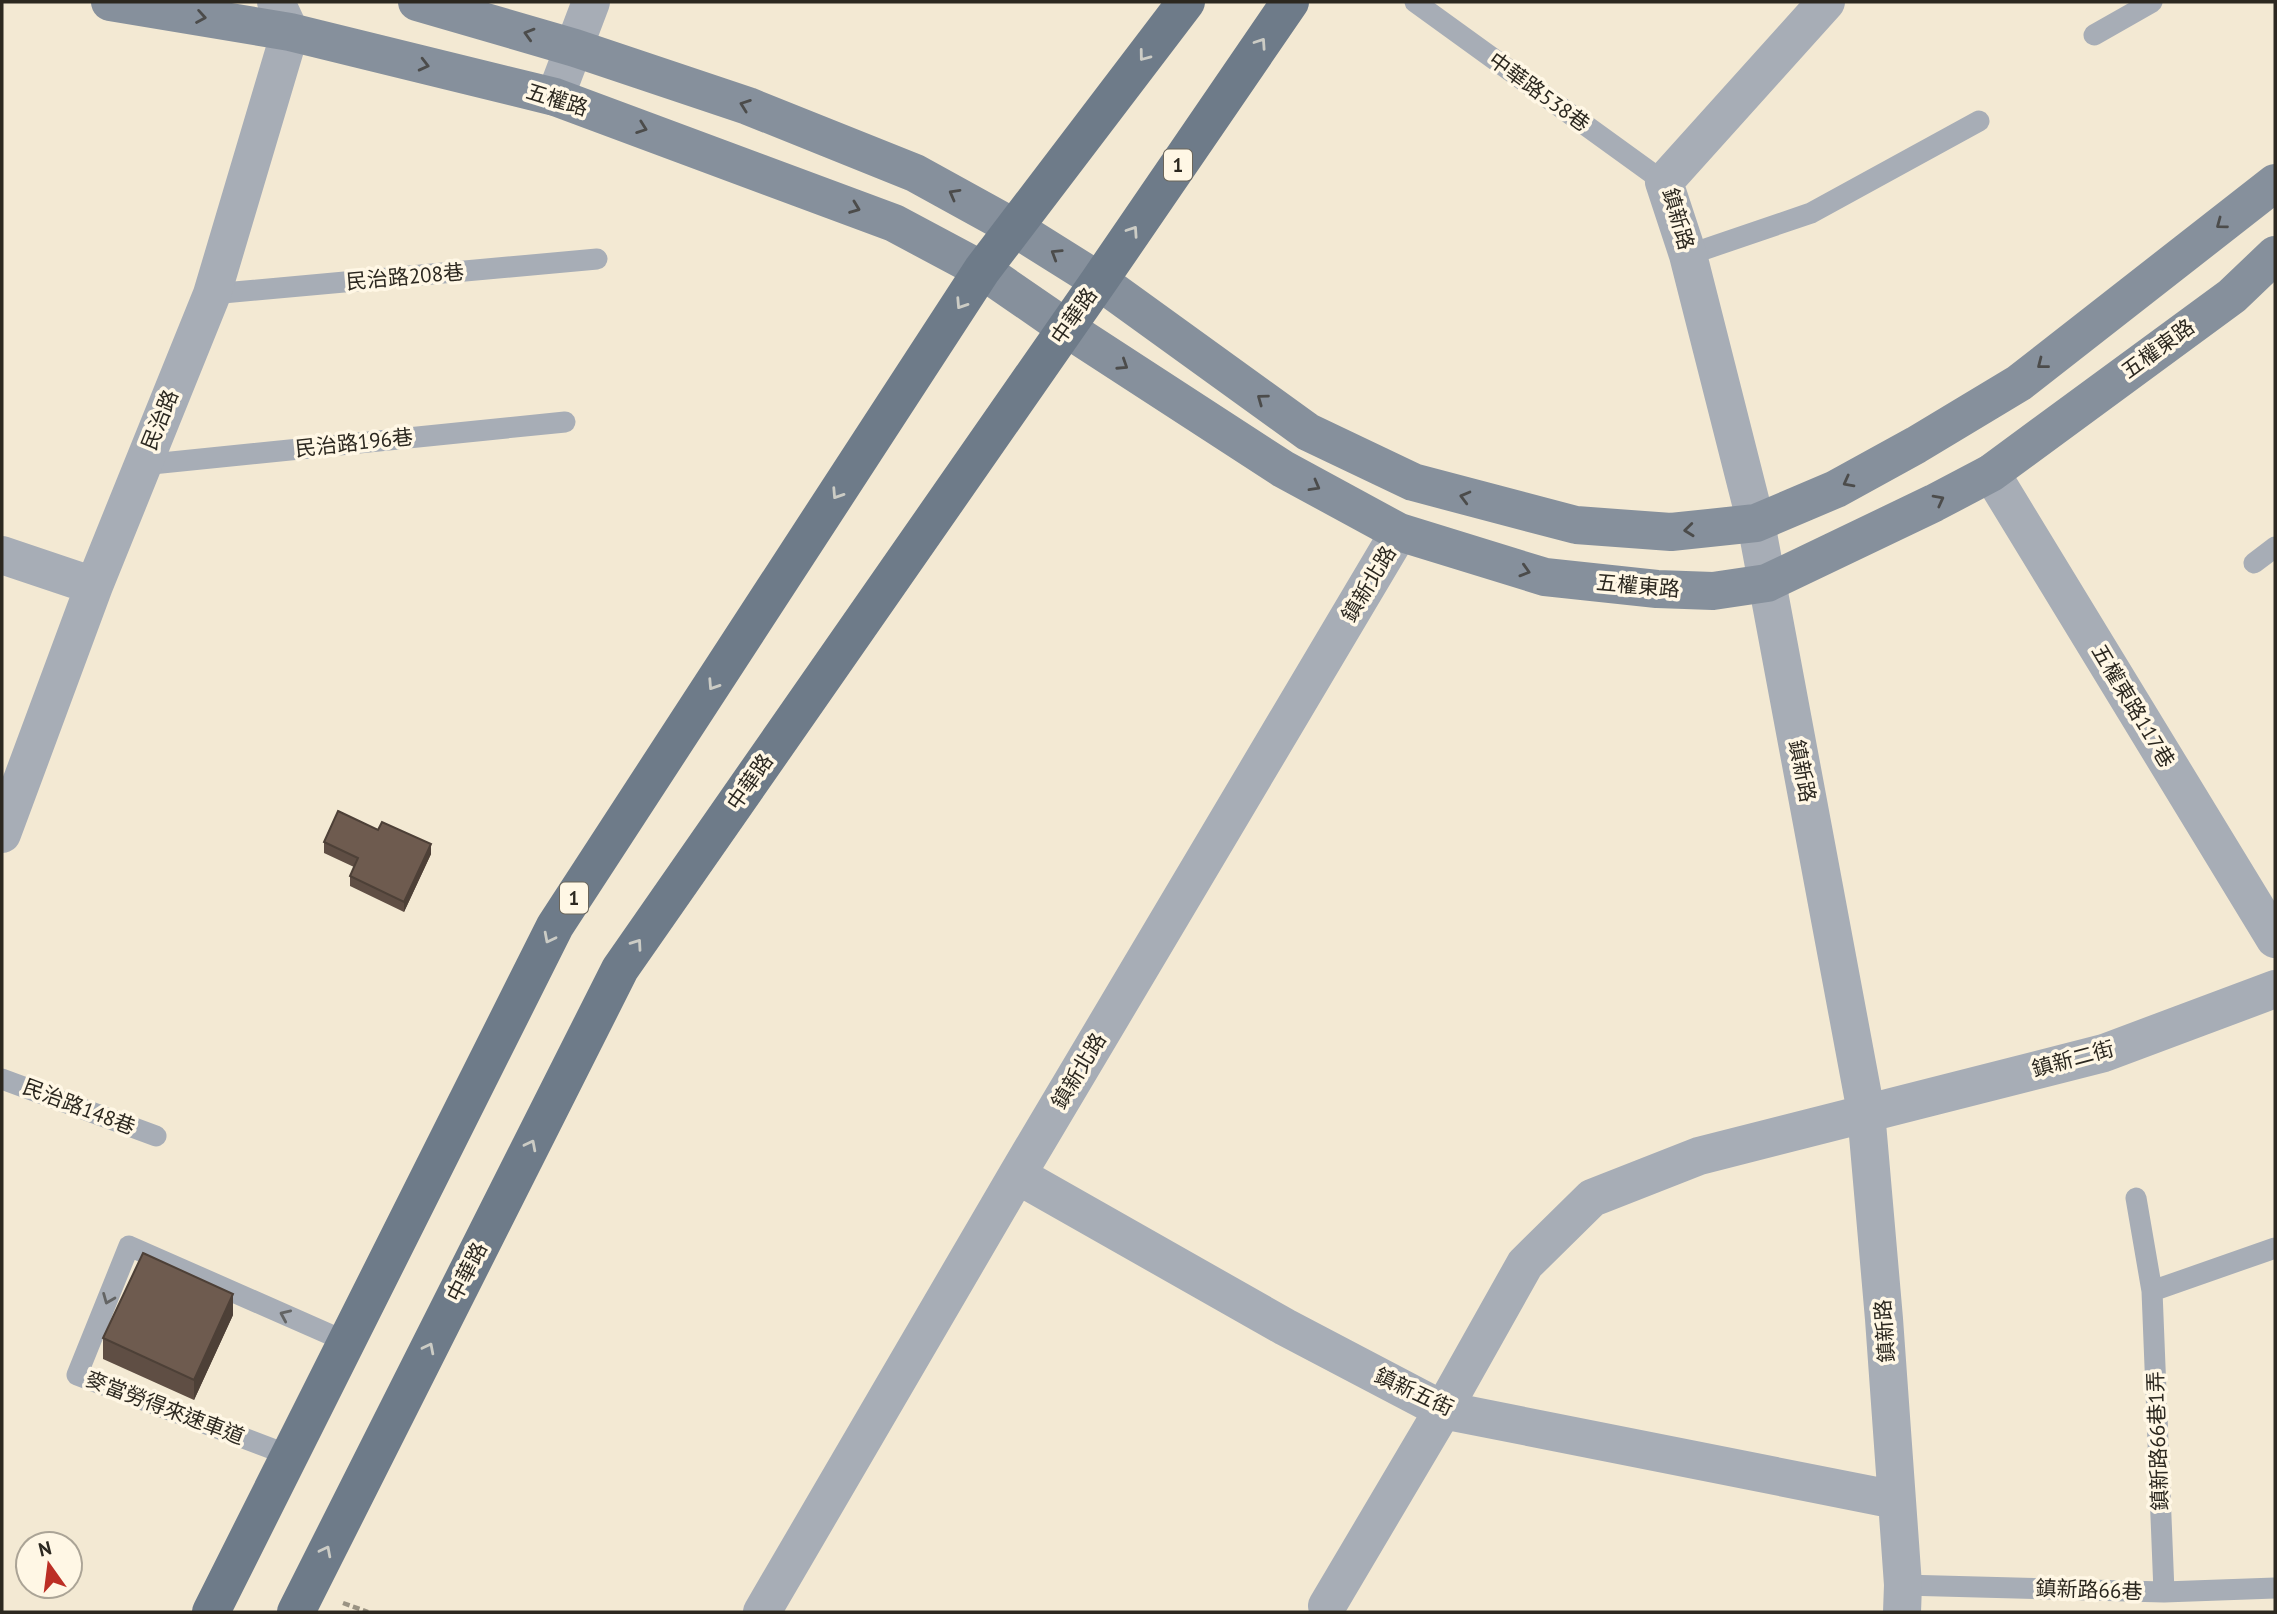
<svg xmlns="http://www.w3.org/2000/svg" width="2277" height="1614" font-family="'PT Sans','Noto Sans TC',sans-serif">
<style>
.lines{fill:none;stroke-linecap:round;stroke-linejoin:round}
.path{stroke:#9a9383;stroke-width:4.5;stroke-dasharray:7 3.5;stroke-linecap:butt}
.lane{stroke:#a7adb6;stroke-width:21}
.street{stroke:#a7adb6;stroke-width:38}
.secondary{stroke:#86909c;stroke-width:38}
.primary{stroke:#6e7b89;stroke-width:38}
.wall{fill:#5f4e44}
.shaded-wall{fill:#4d4037}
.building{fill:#6e5b4f;stroke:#4d4037;stroke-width:2}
.oneway{stroke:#4c4c4b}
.oneway2{stroke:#ccccc5}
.oneway3{stroke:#636464}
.labels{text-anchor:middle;stroke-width:7;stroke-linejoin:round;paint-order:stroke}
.shield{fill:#fff7e5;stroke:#6b665b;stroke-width:2}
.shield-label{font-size:19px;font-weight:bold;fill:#2c2820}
.street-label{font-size:21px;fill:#2c2820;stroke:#fff7e5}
</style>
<rect width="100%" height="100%" fill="#f3e9d3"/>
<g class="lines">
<path class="path" d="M343,1603L368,1612"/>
<path class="lane" d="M1415,2L1664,182
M2094,35L2152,2
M1688,255L1811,213L1979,121
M212,294L597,259
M142,465L565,422
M2254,563L2275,547
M2,1079L156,1136
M2136,1198L2152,1291L2164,1592
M2152,1291L2275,1248
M291,1456L77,1375L129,1246L347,1342
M1903,1585L2164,1592L2275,1588"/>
<path class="street" d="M1826,2L1664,182L1688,255L1756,523L1866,1112L1884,1319L1903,1585L1902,1612
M555,97L591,2
M1991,473L2275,939
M2,555L94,586
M2,834L94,586L212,294L290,32L276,2
M1017,1175L1285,1327L1443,1410L1896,1500
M1327,1606L1443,1410L1525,1264L1592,1198L1699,1156L2104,1053L2275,989
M762,1612L1017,1175L1399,532"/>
<path class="secondary" d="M110,2L290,32L555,97L894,223L982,270L1066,328L1283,469L1399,532L1545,577L1657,589L1713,591L1767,583L1934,503L1991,473L2232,296L2275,255
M417,2L575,48L748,106L915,173L1013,227L1099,281L1308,432L1413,482L1576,525L1671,532L1756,523L1836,489L1916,445L2019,383L2275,183"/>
<path class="primary" d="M211,1612L555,926L982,270L1186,2
M296,1612L620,969L1099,281L1290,2"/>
</g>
<path class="wall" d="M324,842L431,854L404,912L350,886V876L354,867L324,853Z
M233,1315L194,1400L103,1359V1338Z"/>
<path class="shaded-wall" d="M431,844V854L404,912V902Z
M233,1294V1315L194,1400V1380Z"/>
<path class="building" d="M338,811L378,830L382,822L431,844L404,902L350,876L358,858L324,842Z
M143,1253L233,1294L194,1380L103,1338Z"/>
<defs><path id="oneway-chevron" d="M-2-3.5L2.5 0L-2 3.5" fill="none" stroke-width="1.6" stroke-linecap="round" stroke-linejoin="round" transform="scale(1.75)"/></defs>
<g class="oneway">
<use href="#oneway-chevron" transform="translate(201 17) rotate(10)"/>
<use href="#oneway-chevron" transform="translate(529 34) rotate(-164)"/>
<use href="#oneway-chevron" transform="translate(424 65) rotate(14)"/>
<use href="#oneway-chevron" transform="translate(745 105) rotate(-160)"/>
<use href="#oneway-chevron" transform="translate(642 128) rotate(20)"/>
<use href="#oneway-chevron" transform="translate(954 194) rotate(-151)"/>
<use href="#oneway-chevron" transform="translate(855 208) rotate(21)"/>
<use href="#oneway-chevron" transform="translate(2221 224) rotate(143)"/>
<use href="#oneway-chevron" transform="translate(1056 254) rotate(-148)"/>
<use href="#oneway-chevron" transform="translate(2042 364) rotate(142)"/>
<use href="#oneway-chevron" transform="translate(1123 365) rotate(33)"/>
<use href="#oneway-chevron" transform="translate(1262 399) rotate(-144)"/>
<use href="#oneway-chevron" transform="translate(1848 482) rotate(152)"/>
<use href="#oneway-chevron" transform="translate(1315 486) rotate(29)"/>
<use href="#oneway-chevron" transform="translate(1465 497) rotate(-165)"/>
<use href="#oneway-chevron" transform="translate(1939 500) rotate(-28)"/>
<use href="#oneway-chevron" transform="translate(1689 530) rotate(174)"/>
<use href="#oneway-chevron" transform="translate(1525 571) rotate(17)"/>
</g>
<g class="oneway2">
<use href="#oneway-chevron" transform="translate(1261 43) rotate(-56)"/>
<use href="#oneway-chevron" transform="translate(1144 56) rotate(127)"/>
<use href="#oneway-chevron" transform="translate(1133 231) rotate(-56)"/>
<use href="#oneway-chevron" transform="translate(961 304) rotate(123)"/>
<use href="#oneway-chevron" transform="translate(837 494) rotate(123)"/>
<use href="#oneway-chevron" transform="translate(713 685) rotate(123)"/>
<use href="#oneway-chevron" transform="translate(549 938) rotate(117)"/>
<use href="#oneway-chevron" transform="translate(637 944) rotate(-55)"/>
<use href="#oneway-chevron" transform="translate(531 1145) rotate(-63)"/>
<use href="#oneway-chevron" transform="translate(429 1348) rotate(-63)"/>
<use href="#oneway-chevron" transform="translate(326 1551) rotate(-63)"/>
</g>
<g class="oneway3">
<use href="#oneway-chevron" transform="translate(108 1299) rotate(112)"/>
<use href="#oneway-chevron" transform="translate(285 1315) rotate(-156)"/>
</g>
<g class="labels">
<g class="shield">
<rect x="1164" y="149.5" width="28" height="31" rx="5"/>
<rect x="560" y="882.5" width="28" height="31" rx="5"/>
</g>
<g class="shield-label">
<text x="1178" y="172">1</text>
<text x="574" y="905">1</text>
</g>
<g class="street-label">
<text transform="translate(1539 92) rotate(36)" y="7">中華路538巷</text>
<text transform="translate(557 100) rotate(17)" y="7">五權路</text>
<text transform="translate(1678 219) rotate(74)" y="7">鎮新路</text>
<text transform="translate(405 277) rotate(-5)" y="7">民治路208巷</text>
<text transform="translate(1074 316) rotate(-55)" y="7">中華路</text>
<text transform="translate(2158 349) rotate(-36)" y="7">五權東路</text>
<text transform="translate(160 420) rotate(-68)" y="7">民治路</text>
<text transform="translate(354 443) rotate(-6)" y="7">民治路196巷</text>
<text transform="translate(1369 584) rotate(-59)" y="7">鎮新北路</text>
<text transform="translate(1638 586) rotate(5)" y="7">五權東路</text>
<text transform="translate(2133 706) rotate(59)" y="7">五權東路117巷</text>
<text transform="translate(1802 771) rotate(79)" y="7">鎮新路</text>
<text transform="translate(750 782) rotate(-55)" y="7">中華路</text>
<text transform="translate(2073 1059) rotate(-15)" y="7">鎮新二街</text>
<text transform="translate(1079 1071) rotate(-59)" y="7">鎮新北路</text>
<text transform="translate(79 1107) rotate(21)" y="7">民治路148巷</text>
<text transform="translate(467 1272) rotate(-63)" y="7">中華路</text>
<text transform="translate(1885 1331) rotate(-94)" y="7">鎮新路</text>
<text transform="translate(1414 1392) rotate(25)" y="7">鎮新五街</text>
<text transform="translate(165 1408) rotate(21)" y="7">麥當勞得來速車道</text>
<text transform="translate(2158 1441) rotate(-92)" y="7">鎮新路66巷1弄</text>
<text transform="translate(2089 1590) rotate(2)" y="7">鎮新路66巷</text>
</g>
</g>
<rect width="2277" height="1614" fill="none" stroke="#2c2820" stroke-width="7"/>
<g transform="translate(49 1565) rotate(346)"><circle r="33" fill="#fff7e5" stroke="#aba496" stroke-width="2"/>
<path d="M0-5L12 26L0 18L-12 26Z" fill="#bc2e24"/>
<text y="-10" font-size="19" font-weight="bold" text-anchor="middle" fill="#2c2820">N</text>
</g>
</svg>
